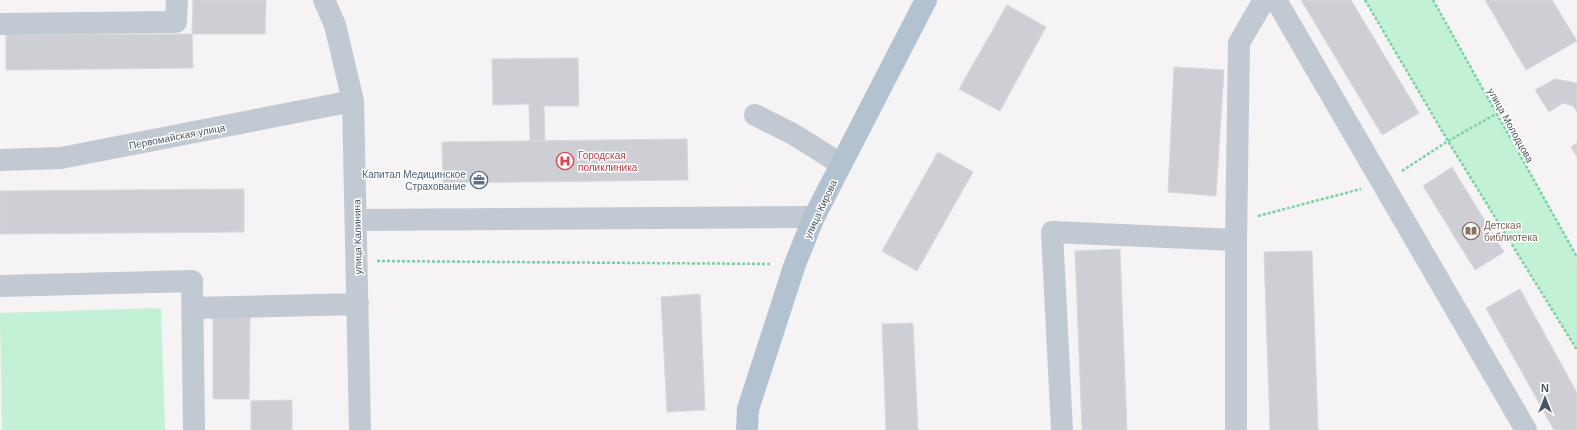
<svg xmlns="http://www.w3.org/2000/svg" width="1577" height="430" font-family="Arial,sans-serif">
<style>
.green{fill:#c3f1d5}
.building{fill:#cdcfd5;stroke:#d7d9de}
.lines{fill:none;stroke-linecap:round;stroke-linejoin:round}
.path{stroke:#7ad0a6;stroke-width:2.5;stroke-dasharray:3 2;stroke-linecap:butt}
.minor{stroke:#c1cad2;stroke-width:22}
.major{stroke:#b3c2d1;stroke-width:22}
.labels{text-anchor:middle;stroke-width:3;stroke-linejoin:round;paint-order:stroke}
.street-label{font-size:10px;fill:#4a5661;stroke:#fff}
.health-label{font-size:10px;fill:#be3a42;stroke:#fff;text-anchor:start}
.service-label{font-size:10px;fill:#4e5e75;stroke:#fff;text-anchor:end}
.education-label{font-size:10px;fill:#785e54;stroke:#fff;text-anchor:start}
</style>
<rect width="100%" height="100%" fill="#f5f3f3"/>
<path class="green" d="M1365,0H1433L1577,257V350L1448,141Z
M161,308L165,430H2L0,313Z"/>
<path class="building" d="M193,0H266L265,34H192Z
M1301,0H1351L1419,113L1382,135Z
M1485,0H1552L1577,41L1526,70Z
M1007,5L1046,27L1000,111L959,89Z
M192,34L193,68L6,70V35Z
M578,58L579,106H544L545,141H530L529,104L493,105L492,59Z
M1174,67L1224,70L1216,196L1168,192Z
M1555,79L1577,83V112L1573,106L1563,103L1549,112L1535,90Z
M687,139L688,180L443,183L442,142Z
M1577,143V157L1571,147Z
M938,152L973,172L917,271L882,251Z
M1452,167L1504,252L1475,270L1423,186Z
M244,189V232L0,234V191Z
M1120,249L1127,430H1082L1075,251Z
M1312,251L1318,430H1270L1264,252Z
M1520,289L1577,393V430H1554L1486,308Z
M700,294L705,410L667,412L661,297Z
M213,317H250L249,399H213Z
M913,323L918,430H886L882,324Z
M292,400V430H251V401Z"/>
<g class="lines">
<path class="path" d="M1365,0L1448,141L1577,350
M1433,0L1577,257
M1402,171L1448,141L1496,114
M1258,216L1361,189
M377,261L772,264"/>
<path class="minor" d="M324,0L335,25L353,101L360,430
M1276,0L1526,430
M0,24L176,22L177,0
M755,115L793,134L841,164
M0,160L61,158L353,101
M356,220L814,217
M0,286L192,281L194,430
M192,308L358,304
M1062,430L1052,232L1236,240
M1236,430V240L1239,43L1264,0"/>
<path class="major" d="M747,430L748,409L795,264L814,217L926,0"/>
</g>
<defs>
<symbol id="hospital-ring" viewBox="-11 -11 22 22"><circle r="9.5" fill="#fff" stroke="#e0444e" stroke-width="1.5"/><path d="M-5-5h3v3.5h4V-5h3V5h-3V1.5h-4V5h-3Z" fill="#e0444e"/></symbol>
<symbol id="office-ring" viewBox="-11 -11 22 22"><circle r="9.5" fill="#fff" stroke="#5c6f8a" stroke-width="1.5"/><path d="M-6-3h4V-5.5h4V-3h4V5H-6ZM-1-4.5V-3h2v-1.5ZM-6 0V1H6V0Z" fill="#5c6f8a"/></symbol>
<symbol id="library-ring" viewBox="-11 -11 22 22"><circle r="9.5" fill="#fff" stroke="#8d6e63" stroke-width="1.5"/><path d="M-6-4Q-3-5.5-.7-3.5V5Q-3 3-6 4ZM6-4Q3-5.5 .7-3.5V5Q3 3 6 4Z" fill="#8d6e63"/></symbol>
</defs>
<g fill-rule="evenodd">
<use href="#hospital-ring" x="555" y="151" width="20" height="20"/>
<use href="#office-ring" x="469" y="170" width="20" height="20"/>
<use href="#library-ring" x="1461" y="221" width="20" height="20"/>
</g>
<g class="labels">
<g class="street-label">
<text transform="translate(1511 125) rotate(61)" y="4">улица Молодцова</text>
<text transform="translate(177 136) rotate(-11)" y="4">Первомайская улица</text>
<text transform="translate(820 209) rotate(-65)" y="4">улица Кирова</text>
<text transform="translate(357 237) rotate(-91)" y="4">улица Калинина</text>
</g>
<g class="health-label">
<text x="578" y="159">Городская<tspan x="578" dy="12">поликлиника</tspan></text>
</g>
<g class="service-label">
<text x="466" y="178">Капитал Медицинское<tspan x="466" dy="12">Страхование</tspan></text>
</g>
<g class="education-label">
<text x="1484" y="229">Детская<tspan x="1484" dy="12">библиотека</tspan></text>
</g>
</g>
<g transform="translate(1545 398)" stroke="#ffffff" stroke-width="3" paint-order="stroke">
<path d="M0-3L7 15L0 10L-7 15Z" fill="#4a5661"/>
<text y="-6" font-size="11" font-weight="bold" text-anchor="middle" fill="#4a5661">N</text>
</g>
</svg>
